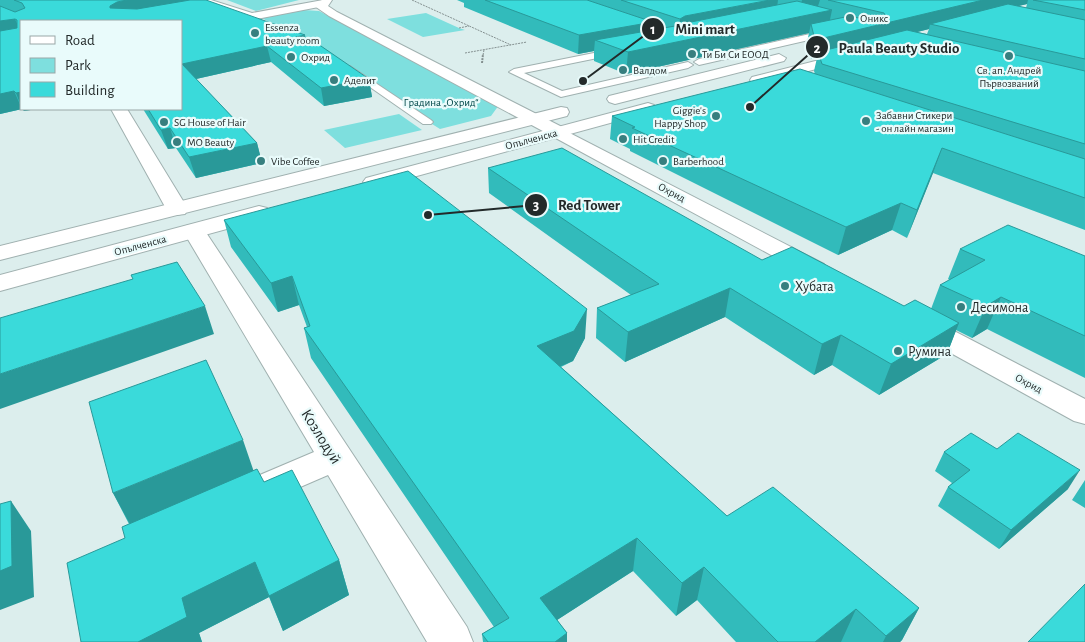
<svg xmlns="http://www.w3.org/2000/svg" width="1085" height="642" font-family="'Alegreya Sans',sans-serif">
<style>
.green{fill:#7edfde}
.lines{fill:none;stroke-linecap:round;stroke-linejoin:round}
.lane-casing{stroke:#a0b1b0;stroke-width:2}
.street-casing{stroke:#a0b1b0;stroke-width:2}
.secondary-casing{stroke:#a0b1b0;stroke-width:2}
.primary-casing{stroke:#a0b1b0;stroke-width:2}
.path-far1{stroke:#849090;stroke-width:1;stroke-dasharray:2 1;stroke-linecap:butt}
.path{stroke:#849090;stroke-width:2;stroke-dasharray:2 1;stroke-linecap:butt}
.lane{fill:#fff;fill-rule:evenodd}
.street{fill:#fff;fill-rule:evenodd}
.secondary{fill:#fff;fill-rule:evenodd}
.primary{fill:#fff;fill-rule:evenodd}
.wall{fill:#32bbbb;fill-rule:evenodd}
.shaded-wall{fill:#299999}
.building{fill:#3adada;stroke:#299999}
.poi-dot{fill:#377f7f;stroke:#e9fbfb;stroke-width:2}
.labels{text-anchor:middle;stroke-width:4.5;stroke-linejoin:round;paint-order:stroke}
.far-poi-label{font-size:11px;fill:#232a2a;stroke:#e9fbfb;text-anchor:start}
.far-park-label{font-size:11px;fill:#004748;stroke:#e9fbfb}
.far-street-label{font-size:11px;fill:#232a2a;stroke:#e9fbfb}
.poi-label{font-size:14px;fill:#232a2a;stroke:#e9fbfb;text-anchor:start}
.near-street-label{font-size:16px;fill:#232a2a;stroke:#e9fbfb}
.leader{fill:none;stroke:#232a2a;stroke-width:2}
.callout-dot{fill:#232a2a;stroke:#e9fbfb;stroke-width:2}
.mark-label{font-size:15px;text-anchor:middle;font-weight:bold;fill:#fff}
.callout-label{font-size:15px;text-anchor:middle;font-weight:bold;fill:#232a2a;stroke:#e9fbfb;stroke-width:4.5;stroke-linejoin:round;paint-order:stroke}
</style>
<rect width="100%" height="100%" fill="#dceeed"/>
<path class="green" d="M227,0H299L256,11Z
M304,10L319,11L499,105L491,116L440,129L259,16Z
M426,13L459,28L465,30L423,37L387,19Z
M399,114L422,130L345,148L324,130Z"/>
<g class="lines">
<defs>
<path id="lane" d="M832,29L836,32L835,34L699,65L694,62L699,59Z
M619,48L624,51L622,53L524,73L562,91L688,62L693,65L688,68L561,97L509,72L514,69Z
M350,66L431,120L433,122L431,124H423L347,71V67Z"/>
<path id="street" d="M195,0H211L252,13L323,0L329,3L324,6L251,20L196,2Z
M111,109H127L188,209L185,214L177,215L169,214Z
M558,127L824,264L827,269L824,274L815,276L806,274L552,136L549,132L552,128Z
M194,224L202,226L205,231L467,627L473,642H427L328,475L261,504L248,500L243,490L248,480L314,452L183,231L186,226Z
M919,316L929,318L1085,399V424L1074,421L909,330L905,324L909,318Z"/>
<path id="secondary" d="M322,0H332L328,6L337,12L564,128L567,132L564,136L558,137L552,136L329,16L316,7Z"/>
<path id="primary" d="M851,52L856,53L858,56L856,59L757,84L752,83L750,80L752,77Z
M779,54L786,58L784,61L615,104L609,102L607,99L609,96Z
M648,103L654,105L656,108L654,111L373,188L366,186L363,182L366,178Z
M561,107L567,108L569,112L567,116L0,260V246Z
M259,206L267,208L270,213L267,218L0,291V275Z"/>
</defs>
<use href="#lane" class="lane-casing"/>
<use href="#street" class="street-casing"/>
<use href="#secondary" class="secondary-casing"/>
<use href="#primary" class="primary-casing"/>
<path class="path-far1" d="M412,0L511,45
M459,28L469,26
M465,53L527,42
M483,55L484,50"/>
<path class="path" d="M482,63L483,54"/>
<use href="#lane" class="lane"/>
<use href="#street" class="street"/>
<use href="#secondary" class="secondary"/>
<use href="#primary" class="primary"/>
</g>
<path class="wall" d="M0,0H206L306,40L369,79L372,97L324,106L271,62L196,79L257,143L262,163L196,178L176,148L168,149L143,109H181V21H21V109H37L24,111L22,109L0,114Z
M457,0H1085V230L933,173L907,238L892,230L838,255L630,151V149L610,139L612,116L815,74L814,71L817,58L811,59L807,42L809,33L626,74L594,61V51L578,54L464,7V3ZM1027,4L1026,8L1017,6ZM929,29L927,34L917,32Z
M488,168L762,260L904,306L931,309L940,285L950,280L948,279L960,249L1085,256V378L987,329L972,338L956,330L947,354L879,395L832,365L814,375L725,317L625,362L596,338L597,308L631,295L489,193Z
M224,220L585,338L573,361L561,367L727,516L919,608L902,640L900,642H736L697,600L676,616L633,571L557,620L567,633V642H483L482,634L494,627L311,358L304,328L307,327L299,305L278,312L231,247Z
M997,449L1068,489L999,549L938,506L948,487L952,483L935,471L944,452Z
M254,470L264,482L339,560L349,595L283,631L269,597L199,633L202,642H81L125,538L129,524L113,493Z
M1085,480V508L1072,500Z"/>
<path class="shaded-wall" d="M127,0H190L122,15L110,8V6L117,2Z
M770,0H778L776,15L678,36L680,19L685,16Z
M802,0H820L818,6L800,10Z
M983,0H1028L1027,4L941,26L930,24L929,29L820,57L818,52L817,58L811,59L815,40Z
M832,10L828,29L811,24L809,33L626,74L628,52Z
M15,19L21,33L0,37V21Z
M653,22L651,39L595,40L594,51L578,54L579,35Z
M305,35L308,50L296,37Z
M267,46L271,62L187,81L182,64Z
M369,79L372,97L324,106L321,88Z
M14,91L22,109L0,114V94Z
M21,92V106L16,93Z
M23,109H37L24,111Z
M170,128L176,148L168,149L161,130Z
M257,143L262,163L196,178L189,157Z
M942,148L933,173L907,238L917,210Z
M901,203L892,230L838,255L846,227Z
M292,276L299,305L278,312L271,283Z
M730,288L725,317L625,362L628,332Z
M1001,297L987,329L972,338L986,306Z
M205,306L214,334L0,409V374Z
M587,309L585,338L573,361L537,376V346Z
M959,323L947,354L879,395L891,364Z
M841,335L832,365L814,375L822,344Z
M243,440L255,475L132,528L113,493Z
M1080,470L1068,489L999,549L1011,530Z
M11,501L31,531L34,597L0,610V571Z
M637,538L633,571L540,631V598Z
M339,560L349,595L283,631L269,596Z
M255,562L269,597L199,633L202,642H138L182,598Z
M704,567L697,600L676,616L682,583Z
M919,608L902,640L900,642H883L886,636Z
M856,609L841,642H815Z
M567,633V642H555Z"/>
<path class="building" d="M14,0H127L117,2L110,6V8L137,9L190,0H206L305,35L296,37L318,44L369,79L321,88L267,46L182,64L257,143L189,157L170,128L161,130L148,109H181V21H21V92L16,93L14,91L0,94V31L17,28V20L15,19L0,21V6L15,12L25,8L22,3Z
M485,0H587L653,22L579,35Z
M621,0H770L685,16L680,19Z
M828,0H983L815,40L811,24L850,16L879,23L887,19L884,13Z
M1033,0H1085V10Z
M797,1L832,10L628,52L595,40L675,26L682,21L686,23Z
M1008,4L1085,20V59L930,24Z
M907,30L1085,71V144L822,64L818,52Z
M800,69L1085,159V198L942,148L917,210L901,203L846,227L632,128L635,127L612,116Z
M562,148L762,260L792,247L904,306L915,300L959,323L891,364L841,335L822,344L730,288L628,332L597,308L659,284L488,168Z
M408,171L587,309L574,331L537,346L727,516L773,487L919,608L886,636L856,609L815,642H778L704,567L682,583L637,538L540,598L567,633L555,642H488L482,634L509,618L304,328L310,326L292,276L271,283L224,220Z
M1008,225L1085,256V336L1001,297L986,306L940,285L985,260L960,249Z
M177,262L205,306L0,374V318L133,279L131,275Z
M206,360L243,440L113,493L89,402Z
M971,433L997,449L1018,433L1080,470L1011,530L948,487L970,470L944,452Z
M257,469L264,482L292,470L339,560L269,596L255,562L182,598L187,617L138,642H81L67,563L125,538L122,527Z
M11,501L12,566L0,571V504Z
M1085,584V642H1028Z"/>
<g class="poi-dot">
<circle cx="850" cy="18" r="5"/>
<circle cx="255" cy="33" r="5"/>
<circle cx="692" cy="54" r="5"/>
<circle cx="1009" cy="56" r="5"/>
<circle cx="291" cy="57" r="5"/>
<circle cx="623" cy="70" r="5"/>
<circle cx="334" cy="80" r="5"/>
<circle cx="716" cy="116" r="5"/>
<circle cx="866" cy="121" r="5"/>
<circle cx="164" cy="122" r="5"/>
<circle cx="623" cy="139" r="5"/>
<circle cx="177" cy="142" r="5"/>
<circle cx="261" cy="161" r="5"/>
<circle cx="663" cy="161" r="5"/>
<circle cx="785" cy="286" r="5"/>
<circle cx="961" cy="307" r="5"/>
<circle cx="898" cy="351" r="5"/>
</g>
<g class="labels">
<g class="far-poi-label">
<text x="860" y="22">Оникс</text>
<text x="265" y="31">Essenza<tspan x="265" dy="13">beauty room</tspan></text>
<text x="702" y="58">Ти Би Си ЕООД</text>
<text x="301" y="61">Охрид</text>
<text x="633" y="74">Валдом</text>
<text x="1009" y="74" text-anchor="middle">Св. ап. Андрей<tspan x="1009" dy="13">Първозваний</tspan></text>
<text x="344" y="84">Аделит</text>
<text x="706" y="114" text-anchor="end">Giggie's<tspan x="706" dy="13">Happy Shop</tspan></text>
<text x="876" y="119">Забавни Стикери<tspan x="876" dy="13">- он лайн магазин</tspan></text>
<text x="174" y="126">SG House of Hair</text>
<text x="633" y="143">Hit Credit</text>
<text x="187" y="146">MO Beauty</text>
<text x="271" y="165">Vibe Coffee</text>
<text x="673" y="165">Barberhood</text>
</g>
<g class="far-park-label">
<text x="441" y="106">Градина „Охрид“</text>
</g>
<g class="far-street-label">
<text transform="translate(531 139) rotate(-15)" y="4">Опълченска</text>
<text transform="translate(672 192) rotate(28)" y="4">Охрид</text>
<text transform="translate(140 245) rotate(-15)" y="4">Опълченска</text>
<text transform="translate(1029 383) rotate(28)" y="4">Охрид</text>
</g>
<g class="poi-label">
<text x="795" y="291">Хубата</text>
<text x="971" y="312">Десимона</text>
<text x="908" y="356">Румина</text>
</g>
<g class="near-street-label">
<text transform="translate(322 436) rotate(58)" y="6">Козлодуй</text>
</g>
</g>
<path class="leader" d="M583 81L653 29M750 107L817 47M428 215L536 205"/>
<g class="callout-dot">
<circle cx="583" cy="81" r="5"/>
<circle cx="750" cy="107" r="5"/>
<circle cx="428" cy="215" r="5"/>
<circle cx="653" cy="29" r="12"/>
<circle cx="817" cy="47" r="12"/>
<circle cx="536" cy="205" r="12"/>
</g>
<g class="mark-label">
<text x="653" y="34">1</text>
<text x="817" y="53">2</text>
<text x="536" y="210">3</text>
</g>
<g class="callout-label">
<text x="705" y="34">Mini mart</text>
<text x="899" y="53">Paula Beauty Studio</text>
<text x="589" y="210">Red Tower</text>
</g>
<rect x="20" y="20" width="162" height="90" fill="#e9fbfb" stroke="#9aa7a7"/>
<rect x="30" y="36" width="25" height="8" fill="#ffffff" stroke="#9aa7a7"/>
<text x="65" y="45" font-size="15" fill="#232a2a">Road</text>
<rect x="30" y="58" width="25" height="15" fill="#7edfde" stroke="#9aa7a7"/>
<text x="65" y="70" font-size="15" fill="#232a2a">Park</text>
<rect x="30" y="82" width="25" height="15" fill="#3adada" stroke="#9aa7a7"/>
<text x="65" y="95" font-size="15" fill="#232a2a">Building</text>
</svg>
